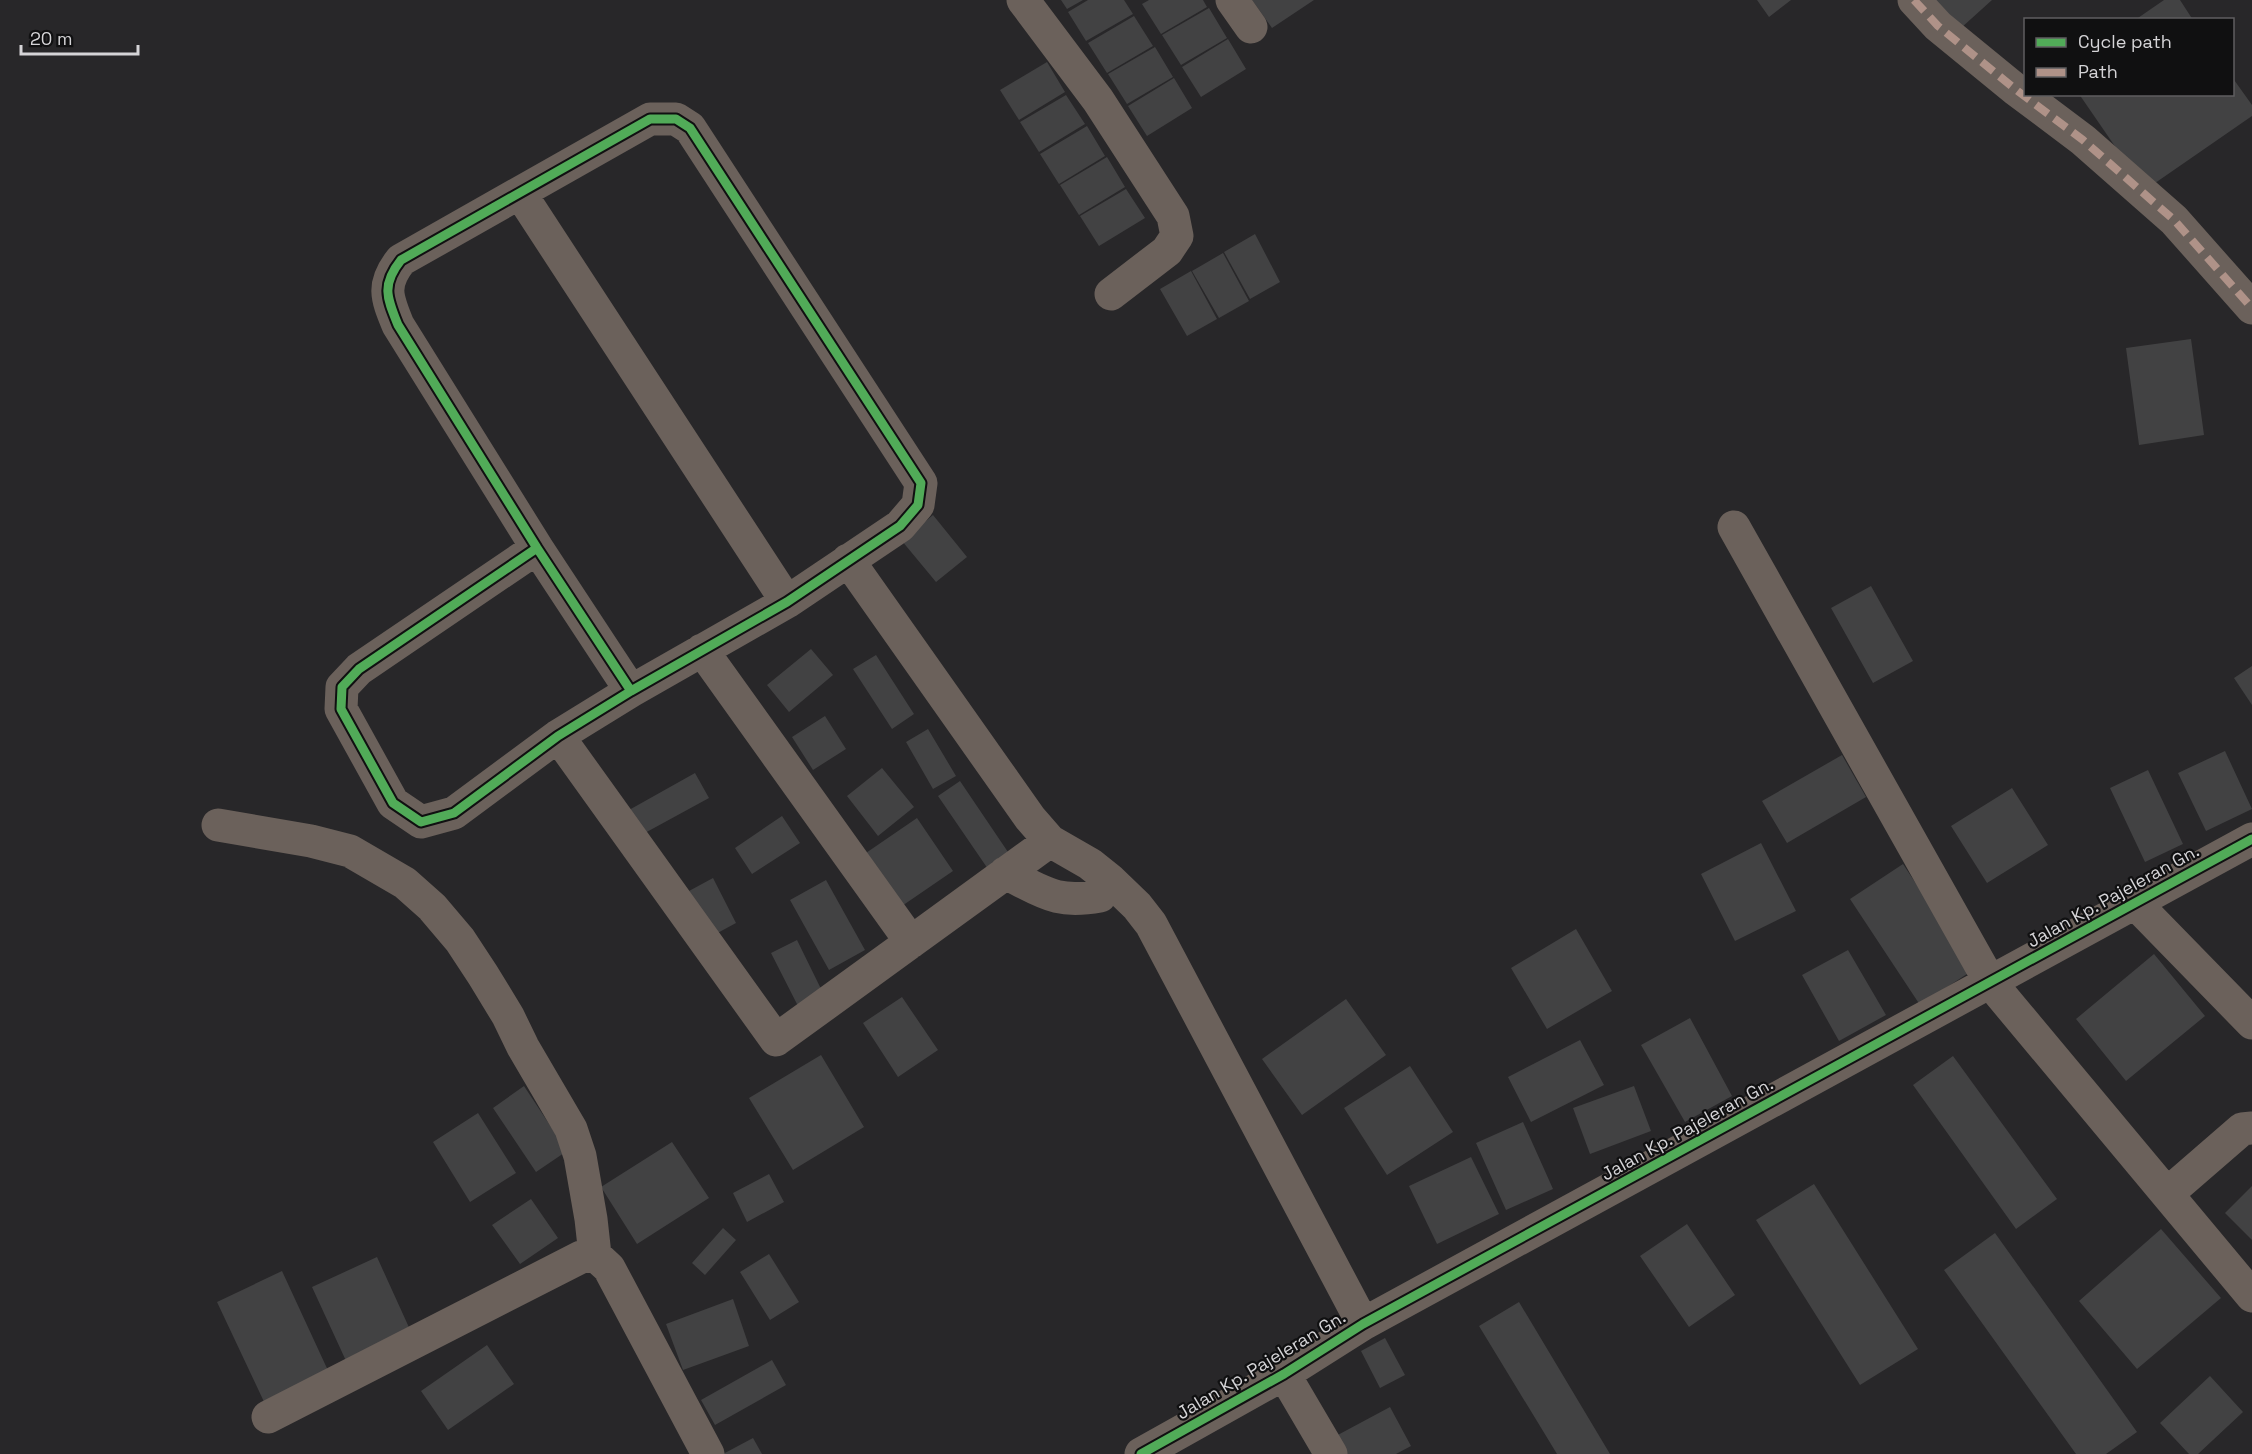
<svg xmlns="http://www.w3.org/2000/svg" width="2252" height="1454" font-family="'Space Grotesk',sans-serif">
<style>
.building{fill:#424243}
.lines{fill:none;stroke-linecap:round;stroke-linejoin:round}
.street{stroke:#6b615b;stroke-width:33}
.quiet{stroke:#af9288;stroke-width:8;stroke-dasharray:15 8;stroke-linecap:butt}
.cycleway-casing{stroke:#101011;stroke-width:13}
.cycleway{stroke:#51ab58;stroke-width:9}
.labels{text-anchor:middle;stroke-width:4.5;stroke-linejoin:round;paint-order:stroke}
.street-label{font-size:18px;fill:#d5d4d7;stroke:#101011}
</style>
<rect width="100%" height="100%" fill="#282729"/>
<path class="building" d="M1061,0H1083L1067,9Z
M1088,0H1124L1133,14L1086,41L1068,12Z
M1149,0H1203L1207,7L1161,34L1142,4Z
M1252,0H1314L1272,28Z
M1757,0H1791L1769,17Z
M1935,0H1992L1961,28Z
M2164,0H2180L2193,20H2135Z
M1209,8L1227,38L1181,65L1162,35Z
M1134,16L1153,46L1107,73L1088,43Z
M1228,39L1246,69L1201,97L1182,67Z
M1155,47L1173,77L1127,104L1108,74Z
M1047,62L1065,92L1019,120L1000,90Z
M2232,77L2252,105V116L2145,190L2079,94H2232Z
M1174,78L1192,108L1147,136L1128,106Z
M1066,95L1085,124L1039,152L1020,122Z
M1087,126L1105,156L1059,184L1040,154Z
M1107,157L1125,187L1079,215L1060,185Z
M1126,189L1145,218L1099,246L1080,216Z
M1255,234L1280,282L1250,299L1224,252Z
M1223,253L1249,301L1219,318L1192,271Z
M1191,271L1217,319L1187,336L1160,289Z
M2191,339L2204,435L2139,445L2126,348Z
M933,515L967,557L936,582L902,541Z
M1871,586L1913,661L1873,683L1831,608Z
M811,649L833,675L789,712L767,685Z
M876,655L914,714L892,729L853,669Z
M2252,666V705L2234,678Z
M825,716L846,749L813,770L792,737Z
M928,729L956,776L933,789L906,742Z
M2225,751L2252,809L2206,831L2178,773Z
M1842,755L1866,797L1787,843L1762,801Z
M882,768L914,807L878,836L847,796Z
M2148,770L2183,844L2145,862L2110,788Z
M695,773L709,798L643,834L629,810Z
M960,781L1010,855L988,869L938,796Z
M2012,788L2048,845L1987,883L1951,826Z
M782,816L800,843L752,874L735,848Z
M917,818L953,871L899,908L863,855Z
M1761,843L1796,911L1735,941L1701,874Z
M1903,864L1973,970L1920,1005L1850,899Z
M713,878L736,923L712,936L689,891Z
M826,880L865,950L829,970L790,900Z
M1576,929L1612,991L1547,1029L1511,968Z
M797,940L824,995L799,1008L771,953Z
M1848,950L1886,1015L1839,1041L1802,975Z
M2154,954L2205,1016L2126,1081L2076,1019Z
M902,997L938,1050L898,1077L863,1023Z
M1346,999L1386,1055L1302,1115L1262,1059Z
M1690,1018L1732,1096L1685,1122L1641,1045Z
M1580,1040L1604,1085L1531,1122L1508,1077Z
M821,1055L864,1127L793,1170L749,1098Z
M1953,1056L2057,1199L2016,1229L1913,1085Z
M1410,1066L1453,1132L1387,1175L1344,1108Z
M524,1086L567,1151L536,1172L493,1108Z
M1634,1086L1651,1131L1590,1154L1573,1108Z
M478,1113L516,1173L470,1202L433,1142Z
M1523,1122L1553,1189L1506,1210L1476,1143Z
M672,1142L709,1198L637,1244L601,1187Z
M1471,1157L1499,1214L1437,1244L1409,1186Z
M769,1174L784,1202L747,1222L733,1193Z
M1814,1184L1918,1349L1860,1385L1756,1220Z
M2252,1186V1240L2225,1213Z
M531,1199L558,1238L520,1264L492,1225Z
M1687,1224L1735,1295L1689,1327L1640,1256Z
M723,1228L736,1240L705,1275L692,1263Z
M2161,1229L2221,1298L2137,1369L2079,1301Z
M1995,1233L2137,1432L2106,1454H2076L1944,1270Z
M769,1254L799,1302L770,1320L740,1272Z
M377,1257L412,1334L347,1363L312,1287Z
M282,1271L331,1377L266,1406L217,1302Z
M733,1299L749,1346L683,1370L666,1324Z
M1519,1302L1610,1454H1557L1479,1326Z
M1385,1338L1405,1375L1380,1388L1361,1351Z
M487,1345L514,1384L448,1430L421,1391Z
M772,1360L786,1385L715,1425L701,1400Z
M2210,1376L2243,1412L2198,1454H2189L2160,1423Z
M1390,1407L1411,1446L1396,1454H1344L1334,1437Z
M753,1438L762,1454H723Z"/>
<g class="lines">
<path class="street" d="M1023,0L1098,100L1173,216L1177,236L1167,251L1111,294
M1232,0L1251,27
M1914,0L1938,26L2015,89L2083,140L2174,220L2252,308
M520,193L787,602
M1734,527L1990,982L2252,1296
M537,548L359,669L342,687L341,709L393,803L421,822L454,813L558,736L631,691L787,602L900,526L918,505L921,483L690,128L676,119H650L401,260C381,285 387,298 398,325L537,548L631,691
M848,560L1030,818L1050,841L1090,864L1110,880L1137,906L1151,924L1363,1324
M702,650L911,942L1050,841
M558,736L776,1040L911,942
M218,825L311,841L350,851L405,883L432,907L460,940L483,975L508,1016L523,1047L571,1129L580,1156L591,1219L595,1255
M1005,873C1044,892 1055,904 1100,896L1110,880
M2135,903L2252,1023
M2167,1194L2242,1129L2252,1128
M1284,1374L1331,1454
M268,1417L581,1257L595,1255L609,1268L708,1454
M1141,1454L1284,1374L1363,1324L2252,839"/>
<path class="quiet" d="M1914,0L1938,26L2015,89L2083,140L2174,220L2252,308"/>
<defs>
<path id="cycleway" d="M537,548L359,669L342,687L341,709L393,803L421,822L454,813L558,736L631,691L787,602L900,526L918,505L921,483L690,128L676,119H650L401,260C381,285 387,298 398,325L537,548L631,691
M1141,1454L1284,1374L1363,1324L2252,839"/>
</defs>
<use href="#cycleway" class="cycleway-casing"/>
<use href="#cycleway" class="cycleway"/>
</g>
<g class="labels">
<g class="street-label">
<text transform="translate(2113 896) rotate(-29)" y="6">Jalan Kp. Pajeleran Gn.</text>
<text transform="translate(1687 1129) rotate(-29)" y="6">Jalan Kp. Pajeleran Gn.</text>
<text transform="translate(1261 1365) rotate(-31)" y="6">Jalan Kp. Pajeleran Gn.</text>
</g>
</g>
<rect x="2024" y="18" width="210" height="78" fill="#101011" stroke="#5f5e60" stroke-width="1.5"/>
<rect x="2036" y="38" width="30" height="9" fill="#51ab58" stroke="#5f5e60" stroke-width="1.5"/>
<text x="2078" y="48" font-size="18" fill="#d5d4d7">Cycle path</text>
<rect x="2036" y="68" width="30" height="9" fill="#af9288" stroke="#5f5e60" stroke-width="1.5"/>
<text x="2078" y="78" font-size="18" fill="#d5d4d7">Path</text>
<path d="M21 45v9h117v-9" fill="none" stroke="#d5d4d7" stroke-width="3"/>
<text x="30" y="45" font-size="18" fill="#d5d4d7" stroke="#101011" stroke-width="4.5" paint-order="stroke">20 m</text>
</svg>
